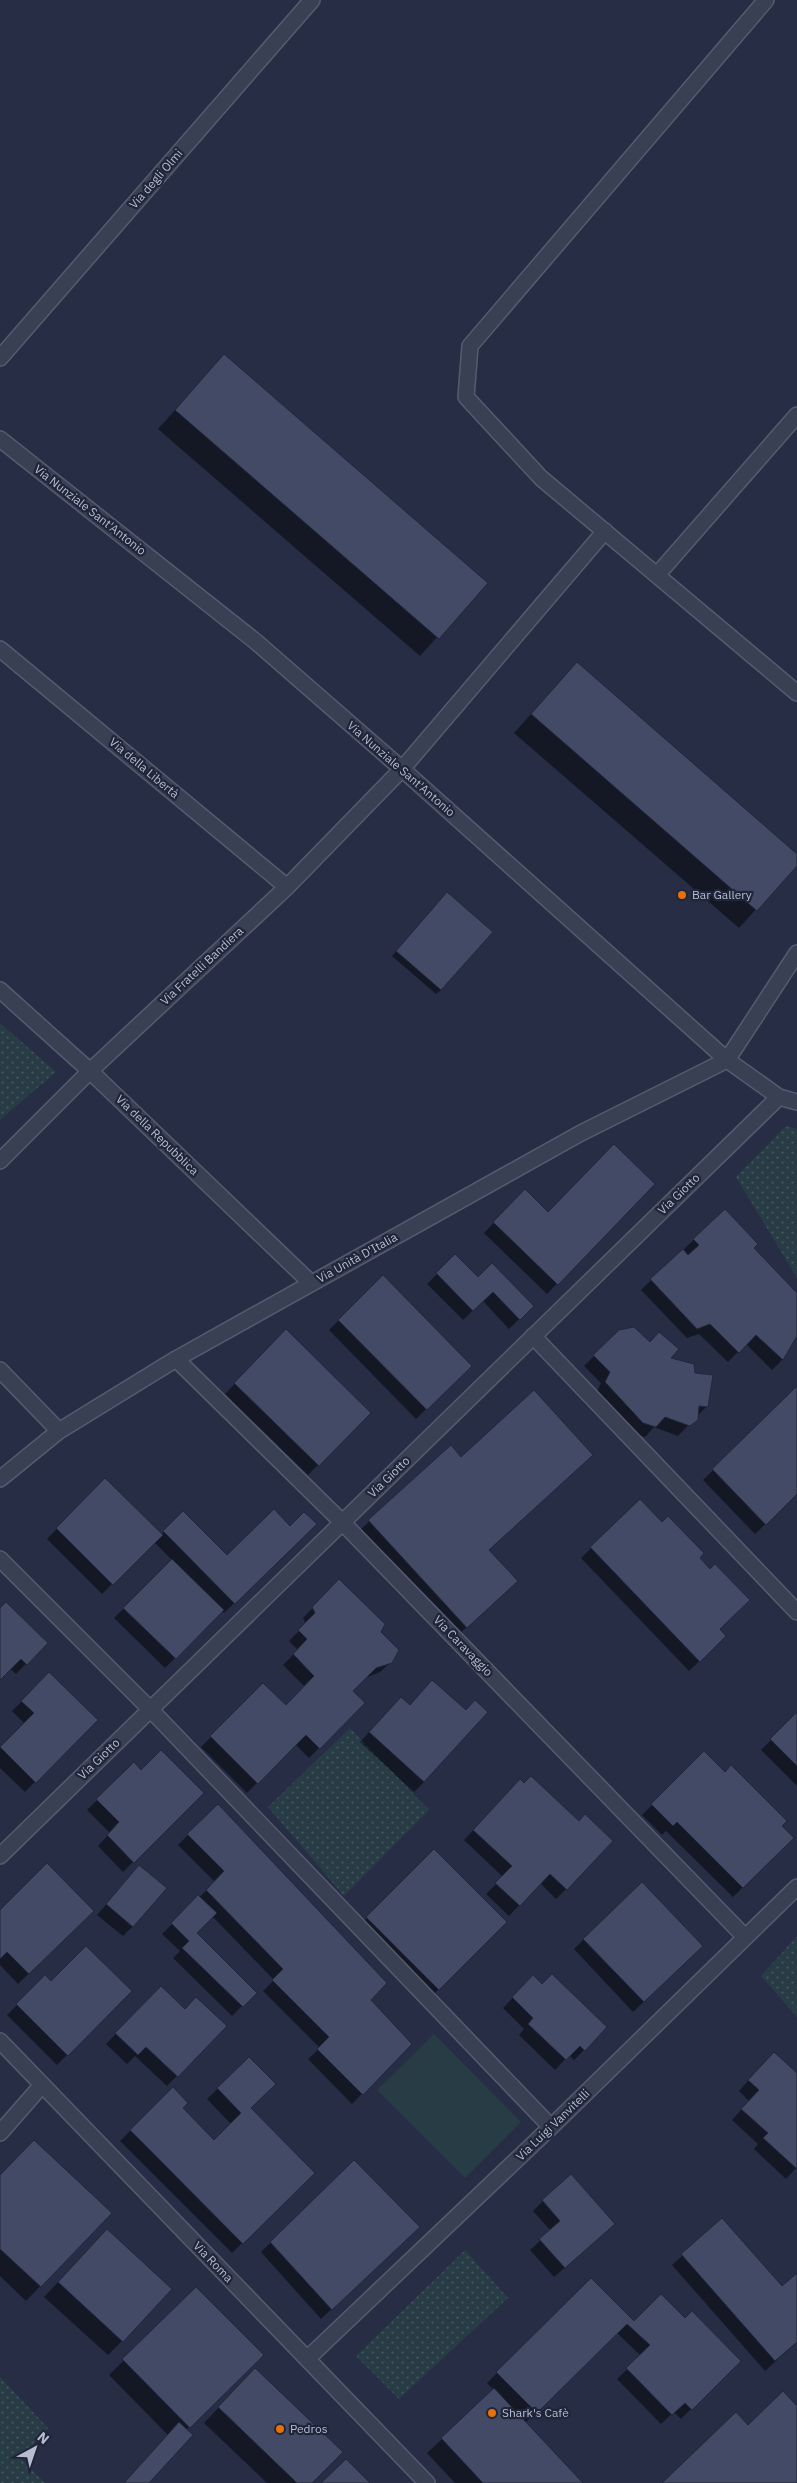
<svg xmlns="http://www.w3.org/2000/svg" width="797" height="2483" font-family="'IBM Plex Sans',sans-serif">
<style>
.grass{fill:url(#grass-dots)}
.pitch{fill:#283c46}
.shadow{fill:#0007}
.building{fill:#424a65;stroke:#21273c}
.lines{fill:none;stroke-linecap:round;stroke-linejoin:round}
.service-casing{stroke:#565b6f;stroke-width:18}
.minor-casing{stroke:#565b6f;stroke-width:18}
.service{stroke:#3a4054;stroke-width:15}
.minor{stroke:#3a4054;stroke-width:15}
.food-dot{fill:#e8710a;stroke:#1f253a;stroke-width:2}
.labels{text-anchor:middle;stroke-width:4.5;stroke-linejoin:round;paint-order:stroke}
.street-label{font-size:12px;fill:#b8bcce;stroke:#1f253a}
.poi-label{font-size:12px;fill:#b8bcce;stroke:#1f253a;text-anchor:start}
</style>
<defs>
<pattern id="grass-dots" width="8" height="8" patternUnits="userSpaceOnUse" patternTransform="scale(1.25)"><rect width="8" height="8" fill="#283c46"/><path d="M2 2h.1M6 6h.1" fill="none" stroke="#455660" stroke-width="1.8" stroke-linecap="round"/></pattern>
</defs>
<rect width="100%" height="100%" fill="#262d45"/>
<path class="grass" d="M0,1023L56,1072L0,1120Z
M786,1126L797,1129V1278L736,1177Z
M350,1728L429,1810L344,1896L268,1807Z
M797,1936V2017L761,1976Z
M465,2250L508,2298L399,2399L356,2356Z
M0,2377L48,2428L21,2459L45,2483H0Z"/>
<path class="pitch" d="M434,2034L521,2122L465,2178L377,2090Z"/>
<path class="shadow" d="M224,356L486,583L420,656L158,429Z
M577,663L797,856V864L739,928L514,733Z
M443,899L441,990L436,994L392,956Z
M653,1184L547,1294L484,1233L525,1191L548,1213Z
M724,1211L753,1248L797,1294V1334L782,1360L772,1370L746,1344L728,1362L699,1334L687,1338L641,1290Z
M455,1256L478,1279L532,1306L509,1329L483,1301L463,1320L427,1284Z
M383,1277L470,1366L416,1419L329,1330Z
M286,1331L369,1413L308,1475L225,1394Z
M594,1356L669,1358L694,1374L707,1406L678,1436L654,1427L645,1437L633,1433L596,1393L601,1383L584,1366Z
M797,1388V1493L755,1534L703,1480Z
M450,1447L461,1459L488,1550L506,1591L456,1637L359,1531Z
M105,1480L161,1535L183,1513L227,1557L290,1528L315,1524L224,1613L222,1611L165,1668L114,1618L172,1560L154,1542L102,1594L47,1539Z
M640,1501L698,1558L719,1630L725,1636L689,1671L581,1558Z
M339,1581L380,1632L391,1662L380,1672L365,1678L352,1691L364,1703L309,1758L295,1744L247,1793L201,1747L263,1685L286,1707L305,1687L283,1665L298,1650L289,1641L306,1624L303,1618Z
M0,1609L46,1643L16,1674L10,1668L0,1678Z
M49,1674L96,1720L25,1792L0,1768V1748L24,1723L12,1711Z
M391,1709L424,1782L414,1792L360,1742Z
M797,1714V1786L761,1750Z
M704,1753L792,1838L733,1897L666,1831L662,1835L642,1815Z
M134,1764L141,1772L202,1793L123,1872L98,1846L110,1833L87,1810Z
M510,1791L566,1889L556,1899L540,1883L509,1916L486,1894L503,1877L464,1840Z
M218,1805L369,2000L410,2044L352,2104L308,2059L320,2048L263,1991L274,1980L212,1916L195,1933L255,1993L232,2016L173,1958L180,1951L162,1934L215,1882L178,1845Z
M434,1851L505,1922L429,1999L357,1928Z
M139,1867L133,1926L123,1936L97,1915Z
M0,1911H92L18,1984L0,1965Z
M584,1939L692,1956L633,2012L574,1949Z
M45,1977L51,1983L131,1991L57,2065L7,2015Z
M533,1977L584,2050L574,2060L569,2055L555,2070L519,2035L524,2029L503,2008Z
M161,1987L184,2010L225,2026L167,2086L135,2056L127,2064L106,2044Z
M249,2058L250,2108L313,2173L232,2253L120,2141L173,2089L181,2108L214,2141L231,2124L207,2099Z
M764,2063L797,2074V2167L786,2179L754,2149L758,2144L732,2120L749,2101L739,2091Z
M354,2162L408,2237L321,2319L261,2252Z
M0,2176L110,2213L26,2301L0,2276Z
M543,2201L603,2234L554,2277L530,2250L551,2231L533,2211Z
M722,2220L782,2288L797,2275V2342L765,2371L672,2265Z
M107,2230L122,2341L108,2355L44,2297Z
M591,2279L634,2323L685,2320L739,2361L681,2419L674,2412L661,2424L617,2379L641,2356L617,2333L525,2423L581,2483H455L427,2453L494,2390L487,2383Z
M196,2289L262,2355L186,2430L147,2483H125L168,2435L109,2375Z
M241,2384L311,2483H267L204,2423Z"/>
<path class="building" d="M224,354L488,583L439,639L175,410Z
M577,662L797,854V866L757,911L531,714Z
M447,892L493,932L441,990L396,951Z
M614,1144L655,1184L558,1285L493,1222L525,1189L548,1212Z
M725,1209L758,1244L754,1248L797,1293V1336L783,1360L756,1335L739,1353L710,1324L697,1329L650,1279L683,1249L688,1255L699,1245L693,1239Z
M455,1254L478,1277L492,1263L534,1306L520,1320L493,1292L473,1311L436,1273Z
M383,1275L472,1366L427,1410L338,1320Z
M634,1327L650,1342L659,1332L679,1349L671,1358L694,1364L695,1373L713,1375L708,1407L699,1406L698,1420L690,1426L665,1417L656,1427L643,1423L605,1382L610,1372L593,1355L619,1330Z
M286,1329L371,1413L319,1466L234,1383Z
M797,1386V1494L766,1525L712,1469Z
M534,1390L593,1455L489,1550L518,1581L467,1628L368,1520L451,1445L461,1457Z
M105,1478L163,1535L113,1585L56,1528Z
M640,1499L662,1522L668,1516L704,1553L700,1558L710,1569L715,1564L750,1600L720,1629L726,1636L700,1662L590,1547Z
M274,1509L290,1526L304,1512L317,1524L235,1604L163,1531L183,1511L227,1555Z
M172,1559L224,1610L176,1659L123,1608Z
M339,1579L385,1624L381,1632L399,1650L392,1663L376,1668L353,1691L365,1703L320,1749L306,1735L258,1784L210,1736L263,1683L286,1705L314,1676L293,1654L307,1639L298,1630L315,1613L312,1607Z
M6,1602L48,1643L27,1665L21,1659L0,1680V1608Z
M49,1672L98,1720L36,1783L0,1747L34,1713L21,1701Z
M432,1680L466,1710L475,1700L488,1712L424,1782L369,1732L401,1697L410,1705Z
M797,1712V1766L770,1739Z
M161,1750L204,1793L134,1863L107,1835L119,1822L96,1799L134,1762L141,1770Z
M704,1751L725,1772L731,1765L787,1821L782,1826L794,1838L743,1888L677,1822L673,1826L651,1804Z
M531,1776L579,1821L585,1814L613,1841L567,1890L550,1874L520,1906L495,1883L512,1866L473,1830L520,1779L524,1783Z
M218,1804L387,1983L371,2000L412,2044L363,2095L317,2049L329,2037L272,1980L283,1969L206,1890L224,1871L187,1834Z
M434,1849L507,1922L439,1990L366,1917Z
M47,1863L94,1911L29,1974L7,1952L0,1959V1910Z
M139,1865L167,1888L133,1927L106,1904Z
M642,1882L703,1946L644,2002L583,1939Z
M198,1895L217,1913L197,1933L257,1993L243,2007L182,1948L189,1941L171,1923Z
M86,1946L132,1991L68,2056L16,2004L45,1975L51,1981Z
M552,1974L607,2027L585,2051L580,2046L566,2060L528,2024L533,2018L512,1997L533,1975L542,1984Z
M161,1986L185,2009L196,1997L227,2026L178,2077L146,2047L138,2055L115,2033Z
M774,2052L797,2073V2169L763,2138L768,2133L741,2109L759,2090L748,2080Z
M249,2057L276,2084L251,2108L315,2173L243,2244L130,2130L173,2087L188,2103L183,2108L214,2140L241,2113L217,2088Z
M34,2140L112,2213L41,2287L0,2249V2175Z
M354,2160L420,2227L332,2310L270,2242Z
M571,2174L615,2224L565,2268L539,2239L560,2221L542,2200Z
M722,2218L782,2286L797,2273V2342L775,2361L681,2254Z
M107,2229L172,2289L123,2342L58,2282Z
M591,2278L634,2321L661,2294L685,2318L692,2311L741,2361L692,2410L685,2403L672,2415L626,2368L650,2345L627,2324L537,2413L496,2372Z
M196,2287L264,2355L190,2428L122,2359Z
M255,2368L343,2452L312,2483H297L218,2407Z
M494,2388L583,2483H483L441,2438Z
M783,2391L797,2406V2483H662L736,2412L748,2425Z
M179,2422L193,2435L149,2483H124Z
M346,2459L370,2483H321Z"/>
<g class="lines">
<defs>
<path id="service" d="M657,575L797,415"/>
<path id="minor" d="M766,0L470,346L466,397L541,478L797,693
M0,358L312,0
M0,439L255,641L402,769L727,1060L779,1097L797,1102
M0,649L287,887
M0,990L90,1071L311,1283
M0,1161L90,1071L287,887L402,769L605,531
M533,1336L797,1612
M176,1359L342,1522L745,1937
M0,1370L59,1431
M0,1479L59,1431L176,1359L581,1133L727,1060L797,953
M0,1559L150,1709L551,2127
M0,1856L779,1097
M0,2041L427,2483
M0,2133L42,2085
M307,2359L551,2127L797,1887"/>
</defs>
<use href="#service" class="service-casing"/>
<use href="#minor" class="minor-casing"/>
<use href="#service" class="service"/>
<use href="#minor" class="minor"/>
</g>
<g class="food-dot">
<circle cx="682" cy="895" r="5"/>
<circle cx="492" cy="2413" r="5"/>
<circle cx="280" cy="2429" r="5"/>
</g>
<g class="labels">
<g class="street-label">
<text transform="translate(156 179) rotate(-49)" y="4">Via degli Olmi</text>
<text transform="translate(90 510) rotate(38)" y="4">Via Nunziale Sant'Antonio</text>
<text transform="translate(144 768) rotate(40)" y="4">Via della Libertà</text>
<text transform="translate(401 769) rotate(41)" y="4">Via Nunziale Sant'Antonio</text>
<text transform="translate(202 966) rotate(-43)" y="4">Via Fratelli Bandiera</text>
<text transform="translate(157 1135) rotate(44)" y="4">Via della Repubblica</text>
<text transform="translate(679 1194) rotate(-44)" y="4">Via Giotto</text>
<text transform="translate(357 1258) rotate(-29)" y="4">Via Unità D'Italia</text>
<text transform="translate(389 1477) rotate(-44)" y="4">Via Giotto</text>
<text transform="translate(463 1646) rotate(46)" y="4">Via Caravaggio</text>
<text transform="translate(99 1759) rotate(-44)" y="4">Via Giotto</text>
<text transform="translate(553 2125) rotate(-44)" y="4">Via Luigi Vanvitelli</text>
<text transform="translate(213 2262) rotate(46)" y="4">Via Roma</text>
</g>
<g class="poi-label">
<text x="692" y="899">Bar Gallery</text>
<text x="502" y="2417">Shark's Cafè</text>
<text x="290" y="2433">Pedros</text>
</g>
</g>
<g transform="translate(35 2448) rotate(40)" stroke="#1f253a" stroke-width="4" paint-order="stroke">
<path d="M0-4L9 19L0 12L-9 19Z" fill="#b8bcce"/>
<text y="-8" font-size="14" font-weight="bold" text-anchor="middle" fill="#b8bcce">N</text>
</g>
</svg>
